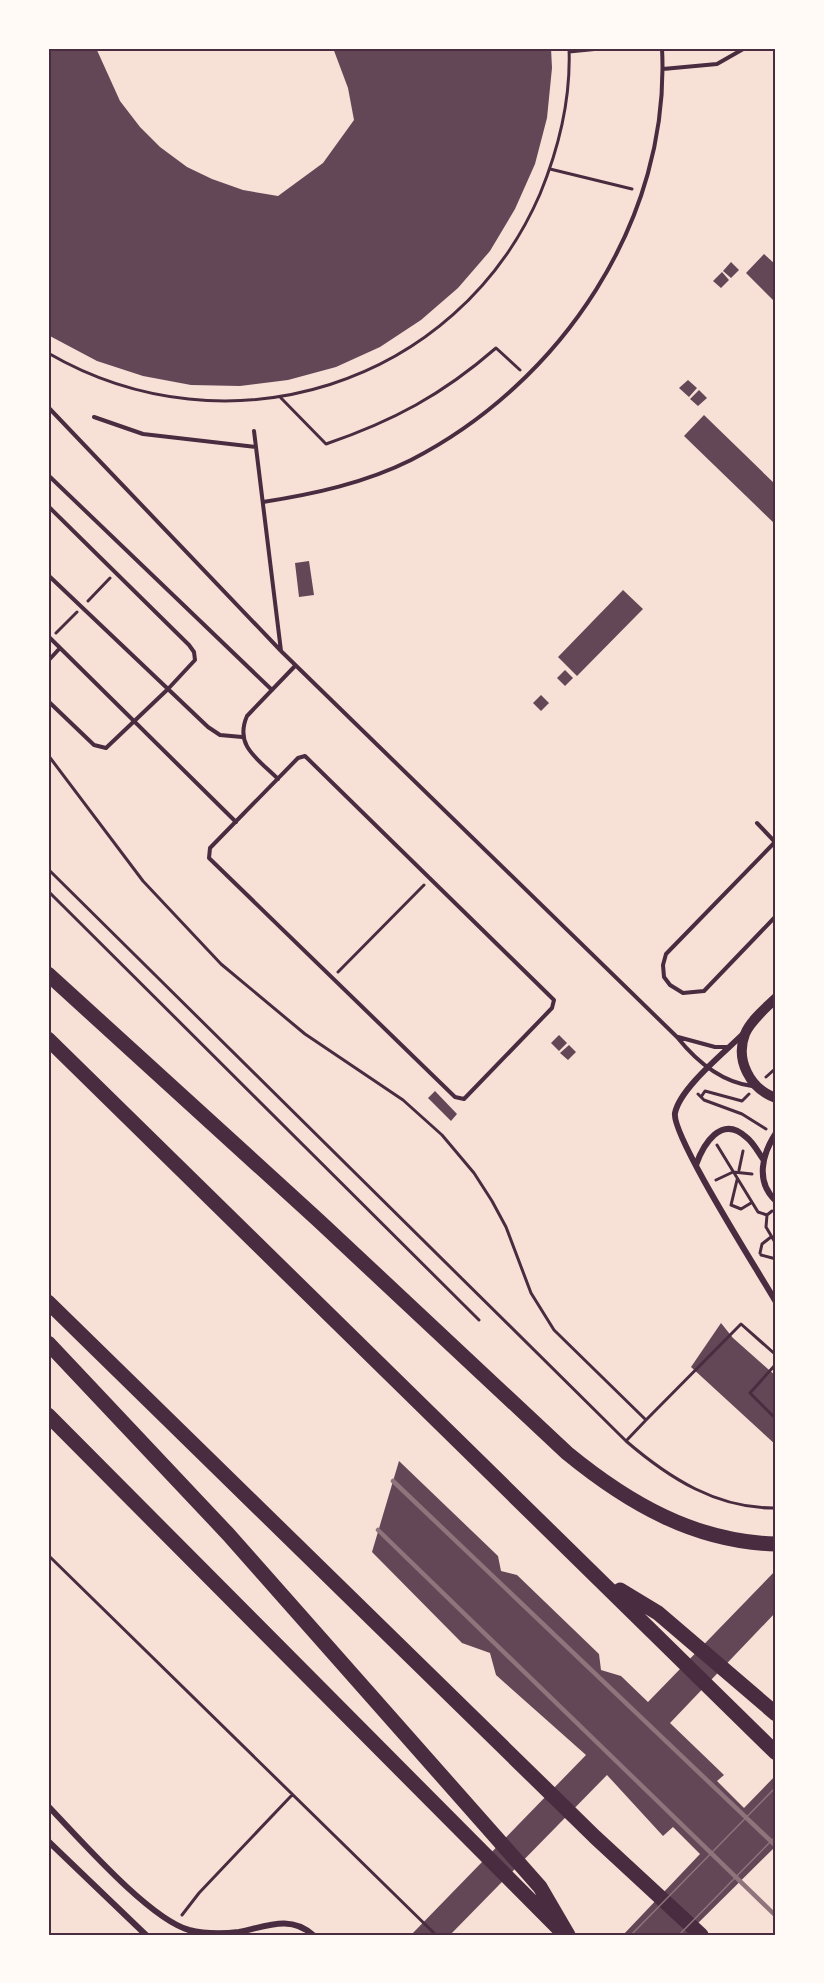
<svg xmlns="http://www.w3.org/2000/svg" width="824" height="1983" font-family="Arial,sans-serif">
<style>
.building{fill:#644757}
.lines{fill:none;stroke-linecap:round;stroke-linejoin:round}
.path{stroke:#4a2c40;stroke-width:3}
.service{stroke:#4a2c40;stroke-width:4}
.minor{stroke:#4a2c40;stroke-width:6}
.tertiary{stroke:#4a2c40;stroke-width:10}
.motorway{stroke:#4a2c40;stroke-width:15}
.tram{stroke:#8f747c;stroke-width:1.5}
.rail{stroke:#8f747c;stroke-width:4.5}
.neatline{fill:none;stroke:#4a2c40;stroke-width:2}
</style>
<rect width="100%" height="100%" fill="#f7e1d7"/>
<path class="building" d="M48,48H96L120,101L140,127L160,147L187,167L212,179L243,190L278,196L323,163L354,120L348,88L333,48H551L552,68L547,118L535,164L515,209L490,251L458,288L421,320L380,347L336,367L288,380L240,386L191,385L143,376L97,361L48,335Z
M764,254L776,265V303L746,273Z
M731,262L739,270L731,278L723,271Z
M722,272L729,280L721,288L713,281Z
M688,380L697,388L689,397L679,388Z
M699,390L707,398L698,406L690,399Z
M704,415L776,485V525L684,436Z
M309,561L314,595L299,597L295,563Z
M623,590L643,609L577,676L558,657Z
M565,670L573,678L565,686L557,678Z
M541,695L549,703L541,711L533,703Z
M559,1035L567,1043L559,1051L551,1043Z
M569,1045L576,1052L568,1060L560,1053Z
M435,1091L457,1114L451,1121L428,1098Z
M721,1323L733,1338L776,1376V1445L691,1367Z
M399,1461L498,1556L501,1571L517,1575L599,1654L601,1670L621,1676L648,1702L776,1570V1612L670,1723L724,1775L717,1781L744,1808L776,1775V1846L686,1935H623L700,1854L673,1827L663,1836L607,1775L450,1935H411L586,1755L496,1675L490,1653L462,1643L372,1552Z"/>
<g class="lines">
<path class="path" d="M569,52L610,48
M550,169L632,189
M48,353C227,457 457,386 540,194C559,148 571,98 569,48
M281,398L326,444C393,421 442,395 496,348L520,370
M88,601L110,578
M56,633L77,612
M48,755L143,881L221,964L305,1034L403,1100L442,1135L474,1173L492,1201L506,1227L531,1293L554,1330L646,1420L626,1441
M48,869L626,1441C669,1478 717,1509 776,1508
M48,891L479,1320
M338,972L424,885
M766,1077L776,1068
M698,1094L704,1100L742,1114L766,1129
M701,1097L705,1091L742,1101L749,1094
M717,1145L758,1212L767,1215L772,1211
M739,1170L743,1151
M716,1180L733,1172L752,1174
M737,1180L731,1205L741,1209L751,1203
M767,1215L766,1227L776,1244
M760,1253L762,1244L771,1237
M761,1255L776,1259
M776,1364L750,1393L776,1419
M646,1420L741,1324L776,1355
M48,1555L436,1935
M182,1915L199,1893L292,1795"/>
<path class="service" d="M663,69L717,64L745,48
M48,407L282,652L677,1037C697,1062 721,1082 752,1086
M94,417L143,434L256,447
M254,431L281,651
M48,475L272,690
M263,502C314,494 365,483 411,460C561,383 671,220 662,48
M48,506L189,645L194,652L195,660L168,689L106,748L94,745L48,701
M48,575L208,727L220,735L242,737
M48,636L236,822
M48,661L60,648
M305,756L554,1000L552,1008L464,1099L455,1097L209,858L210,848L298,758Z
M278,779C258,759 234,746 247,716L295,666
M757,823L775,842
M775,842L666,954L663,965L664,977L670,985L683,993L704,991L776,916
M678,1037L715,1047H729"/>
<path class="minor" d="M743,1034C724,1053 680,1088 675,1113C671,1135 760,1274 776,1302
M776,1133C762,1154 755,1182 776,1201
M696,1165C703,1145 721,1114 746,1137C753,1142 758,1152 763,1159
M48,1806C79,1838 148,1918 189,1930C205,1934 222,1934 239,1932C265,1927 290,1914 313,1935
M48,1841L146,1935"/>
<path class="tertiary" d="M776,998C766,1008 750,1021 745,1034C735,1060 750,1089 776,1098"/>
<path class="motorway" d="M48,974L318,1220L567,1453C628,1503 695,1542 776,1544
M48,1039L776,1753
M48,1302L595,1837L701,1935
M48,1343L228,1534L540,1887L568,1935
M48,1415L562,1932
M620,1590L658,1613L776,1714"/>
<path class="tram" d="M631,1935L776,1787
M679,1935L776,1836"/>
<path class="rail" d="M393,1481L776,1846
M378,1530L776,1916"/>
</g>
<rect width="824" height="1983" fill="none" stroke="#fffaf5" stroke-width="99"/>
<rect x="50" y="50" width="724" height="1884" class="neatline"/>
</svg>
